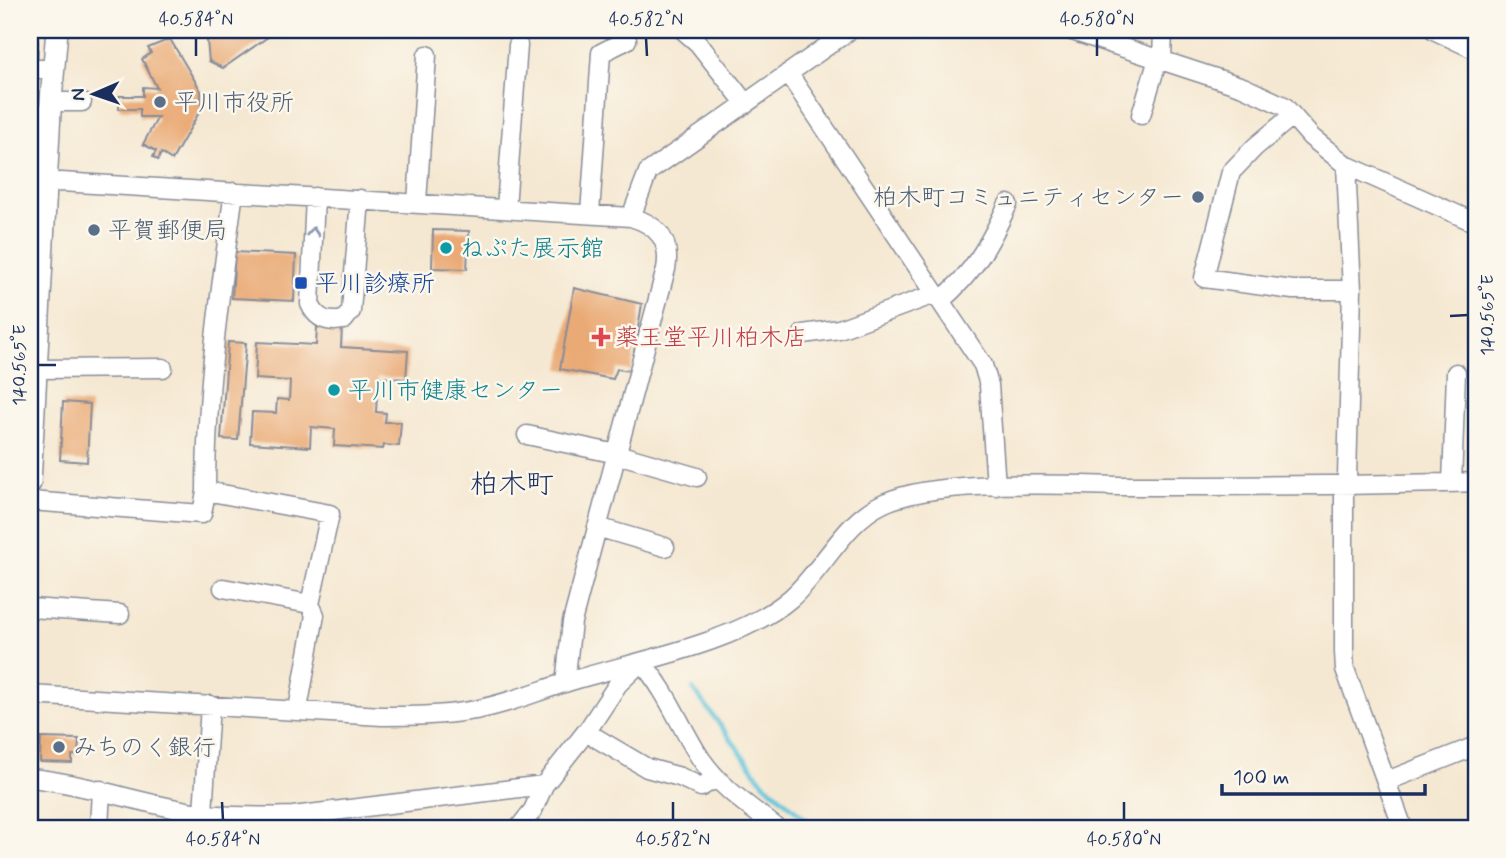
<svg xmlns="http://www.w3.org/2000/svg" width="1506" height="858" font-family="Mynerve,'Klee One',sans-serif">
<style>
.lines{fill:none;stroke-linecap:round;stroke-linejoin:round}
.stream{stroke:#5ec4db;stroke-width:4.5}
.building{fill:#eaaa76}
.minor-casing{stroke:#888c98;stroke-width:21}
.major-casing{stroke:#888c98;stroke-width:24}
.minor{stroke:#fff;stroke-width:18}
.major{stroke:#fff;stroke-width:21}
.oneway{stroke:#8d97ae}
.ticks{fill:none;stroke:#1b2f5e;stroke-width:2.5}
.service-dot{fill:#5c6f8a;stroke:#fbf7ec;stroke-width:2.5}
.culture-dot{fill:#0f9aa8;stroke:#fbf7ec;stroke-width:2.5}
.transit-dot{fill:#1a4fb4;stroke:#fbf7ec;stroke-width:2.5}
.health-dot{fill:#e0444e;stroke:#fbf7ec;stroke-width:2.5}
.labels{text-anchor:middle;stroke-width:5;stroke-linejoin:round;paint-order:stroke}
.service-label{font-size:24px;fill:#4e5e75;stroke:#fbf7ec;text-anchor:start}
.culture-label{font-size:24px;fill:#0d838f;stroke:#fbf7ec;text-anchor:start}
.transit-label{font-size:24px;fill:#164399;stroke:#fbf7ec;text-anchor:start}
.health-label{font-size:24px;fill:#be3a42;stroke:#fbf7ec;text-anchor:start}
.quarter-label{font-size:28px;fill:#1b2f5e;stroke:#fbf7ec}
.neatline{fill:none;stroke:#1b2f5e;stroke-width:2.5}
.ticks-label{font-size:18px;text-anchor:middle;fill:#1b2f5e}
</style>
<rect width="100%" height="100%" fill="#fbf7ec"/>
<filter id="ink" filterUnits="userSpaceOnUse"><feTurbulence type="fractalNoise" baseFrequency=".0143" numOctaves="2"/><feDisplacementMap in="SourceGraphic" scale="14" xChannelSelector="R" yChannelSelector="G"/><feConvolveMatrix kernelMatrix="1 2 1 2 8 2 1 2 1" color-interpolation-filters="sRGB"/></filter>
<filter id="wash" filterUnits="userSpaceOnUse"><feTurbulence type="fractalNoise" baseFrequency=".00686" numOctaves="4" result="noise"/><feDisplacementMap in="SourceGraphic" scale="28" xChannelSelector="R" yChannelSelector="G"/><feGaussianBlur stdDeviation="1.57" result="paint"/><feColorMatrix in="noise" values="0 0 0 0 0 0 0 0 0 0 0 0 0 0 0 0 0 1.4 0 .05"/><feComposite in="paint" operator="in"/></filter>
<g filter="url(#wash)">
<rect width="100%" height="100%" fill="#f5e8d2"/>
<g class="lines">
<path class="stream" d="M693,689L763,782L816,828"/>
</g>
<g id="blocks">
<path class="building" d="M206,30H278L223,68L209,61Z
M170,39L201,91V109L172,160L161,153L158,160L153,157L156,151L143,144L158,117H140V109H119V96H143V87L157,88L142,59L151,53L148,48Z
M30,42H38L37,63L30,62Z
M433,230L469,231L467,269L432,268Z
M235,252L296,255L294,301L232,298Z
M574,288L642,304L631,371L617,369L613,379L560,369Z
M317,327L342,328L341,347L408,351L406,379L378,377L376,412L386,413L385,422H401L399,446L384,445L383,449L334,446L335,429L311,427L310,447L250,443L252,412L276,413L277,399L289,400L290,381L255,379L257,342L316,345Z
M228,342L246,343L238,440L221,439Z
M63,402L90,404L87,462L60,460Z
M41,738L79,739L78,755H72V763L40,762Z
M33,824L63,826V828H32Z"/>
</g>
</g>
<g filter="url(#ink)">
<use href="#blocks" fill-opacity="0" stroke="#888c98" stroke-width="2"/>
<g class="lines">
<defs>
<path id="minor" d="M683,30L698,43L746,104
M1069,30L1243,87L1284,106L1311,137L1346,165L1476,223
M1434,30L1476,50
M1162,60L1163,30
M30,69H52
M788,73L983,365L989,385L996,486
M50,102H82
M1141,115L1158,59
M1292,116L1255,147L1231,172L1204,278L1293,290H1352
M1346,165L1352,290L1347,477L1344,487V652L1345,669L1403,828
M30,185L61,182L631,217C658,225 671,241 666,269L572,622L565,683
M234,192C220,291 206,390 206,491L330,514L310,604L315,615L298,709
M315,197L310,304C317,320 328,323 344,320L351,311L360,199
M417,202L427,55
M506,208L518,45
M590,214L601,53L627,40
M631,217L648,172L850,30
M940,301C974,273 990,243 1008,204
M803,334L839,329L935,294
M36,369L163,368
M527,435L617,454L697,477
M1452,483L1456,373
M30,501L202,514L206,491
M597,527L665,547
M223,588L310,604
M30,608L120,614
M30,695L382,716C411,716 440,716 469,711C501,706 533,693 564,683C631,662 738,644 791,598C824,569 844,521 884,503C938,478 1065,485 1127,486C1244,486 1360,486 1476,482
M586,732L647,768L680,777L701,787L716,778
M30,778C90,784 146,806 206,814C235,817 264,817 293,816L544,785
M1387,781L1476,746
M99,828L101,790
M202,828L210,705
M519,828L533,810L544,785L589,728L618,684L641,662C667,690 680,727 701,759C720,787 750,807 777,828"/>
<path id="major" d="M30,483L50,112L57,30"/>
</defs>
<use href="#minor" class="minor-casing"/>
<use href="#major" class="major-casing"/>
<use href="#minor" class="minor"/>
<use href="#major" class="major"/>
</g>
<defs><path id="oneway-chevron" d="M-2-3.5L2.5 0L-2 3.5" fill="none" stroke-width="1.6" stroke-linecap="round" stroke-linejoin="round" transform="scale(1.75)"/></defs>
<use class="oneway" href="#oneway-chevron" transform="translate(313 232) rotate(-86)"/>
</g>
<path class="ticks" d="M196,38V56M646,38L647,56M1097,38V56M1450,316L1468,315M38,365H56M222,802L223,820M673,802V820M1124,802V820"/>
<g class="service-dot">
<circle cx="160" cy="102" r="7"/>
<circle cx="1198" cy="197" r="7"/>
<circle cx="94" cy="230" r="7"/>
<circle cx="59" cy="747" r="7"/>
</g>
<g class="culture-dot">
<circle cx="446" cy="248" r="7"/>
<circle cx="334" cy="390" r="7"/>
</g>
<rect class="transit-dot" x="294" y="276" width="14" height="14" rx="3.5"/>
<path class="health-dot" d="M597.5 326.5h7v7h7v7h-7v7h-7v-7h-7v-7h7z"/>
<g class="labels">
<g class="service-label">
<text x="174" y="110">平川市役所</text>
<text x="1184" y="205" text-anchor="end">柏木町コミュニティセンター</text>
<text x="108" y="238">平賀郵便局</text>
<text x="73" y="755">みちのく銀行</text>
</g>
<g class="culture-label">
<text x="460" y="256">ねぷた展示館</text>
<text x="348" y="398">平川市健康センター</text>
</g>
<g class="transit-label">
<text x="315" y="291">平川診療所</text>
</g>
<g class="health-label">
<text x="615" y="345">薬王堂平川柏木店</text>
</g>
<g class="quarter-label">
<text x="512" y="493">柏木町</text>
</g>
</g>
<rect width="1506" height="858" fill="none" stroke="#fbf7ec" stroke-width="77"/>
<g transform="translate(94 94) rotate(268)" stroke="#fbf7ec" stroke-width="5" paint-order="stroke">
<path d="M0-5L12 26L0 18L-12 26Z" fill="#1b2f5e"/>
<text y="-10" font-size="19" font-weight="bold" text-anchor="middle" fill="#1b2f5e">N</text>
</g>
<path d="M1222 784v10h203v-10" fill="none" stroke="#1b2f5e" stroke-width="3.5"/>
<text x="1233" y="784" font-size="21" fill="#1b2f5e" stroke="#fbf7ec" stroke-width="5" paint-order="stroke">100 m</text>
<rect x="38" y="38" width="1430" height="782" class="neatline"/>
<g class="ticks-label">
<text x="196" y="25">40.584°N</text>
<text x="646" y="25">40.582°N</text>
<text x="1097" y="25">40.580°N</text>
<text transform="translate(1487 315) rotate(-90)" y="6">140.565°E</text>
<text transform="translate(19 365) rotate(-90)" y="6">140.565°E</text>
<text x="223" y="845">40.584°N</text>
<text x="673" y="845">40.582°N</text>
<text x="1124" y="845">40.580°N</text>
</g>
</svg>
